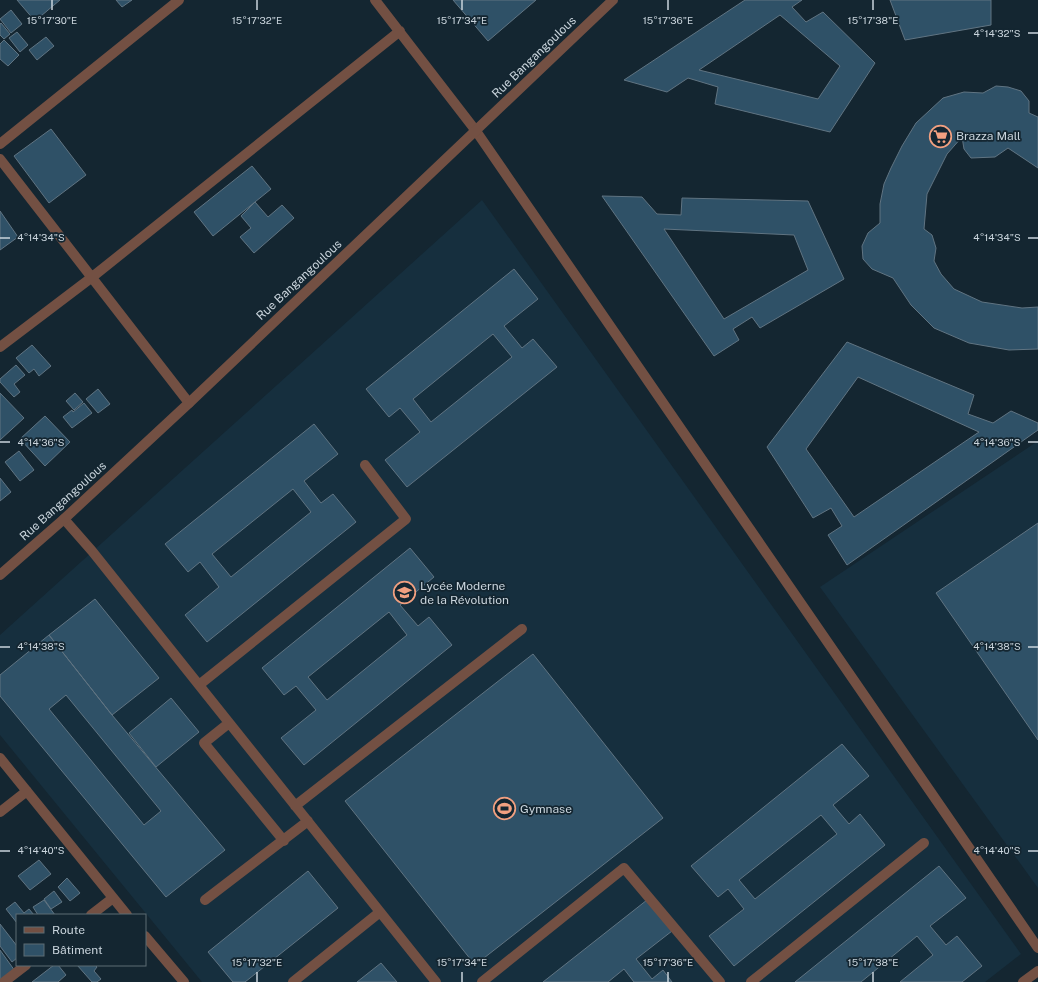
<svg xmlns="http://www.w3.org/2000/svg" width="1038" height="982" font-family="'Public Sans',sans-serif">
<style>
.built{fill:#162f3e}
.building{fill:#2f5167;stroke:#607482;fill-rule:evenodd}
.lines{fill:none;stroke-linecap:round;stroke-linejoin:round}
.service{stroke:#735043;stroke-width:10}
.minor{stroke:#735043;stroke-width:10}
.tertiary{stroke:#735043;stroke-width:10}
.ticks{fill:none;stroke:#c9d4dc;stroke-width:1.5}
.labels{text-anchor:middle;stroke-width:3.5;stroke-linejoin:round;paint-order:stroke}
.street-label{font-size:12px;fill:#c9d4dc;stroke:#142631}
.poi-label{font-size:12px;fill:#c9d4dc;stroke:#142631;text-anchor:start}
.ticks-label{font-size:10px;text-anchor:middle;fill:#c9d4dc;stroke:#142631;stroke-width:3.5;stroke-linejoin:round;paint-order:stroke}
</style>
<rect width="100%" height="100%" fill="#142631"/>
<path class="built" d="M482,200L1021,954L985,982H202L0,735V635Z
M1038,441V888L820,587Z"/>
<path class="building" d="M17,0H60L35,21Z
M116,0H132L122,7Z
M453,0H536L488,41Z
M745,0H802L792,7L806,22L823,12L875,63L830,132L715,104L718,87L688,78L667,92L624,80ZM780,15L840,66L818,99L699,70Z
M890,0H991V25L905,40Z
M11,10L22,24L11,33L0,19Z
M1,23L10,34L4,39L0,35V24Z
M17,32L28,45L20,52L9,38Z
M46,37L54,46L37,60L29,50Z
M4,40L19,55L8,66L0,59V44Z
M996,86L1008,87L1021,91L1029,101V113L1038,117V168L1008,148L995,157L971,158L964,149L962,137L947,154L927,194L924,229L932,235L936,248L934,261L941,274L954,289L982,302L1022,308L1038,307V349L1009,350L969,343L934,328L911,305L893,278L872,269L863,259L862,246L868,233L880,223V204L884,184L891,168L902,146L916,123L943,98L964,92L983,93Z
M51,129L86,175L49,203L14,156Z
M252,166L271,189L213,236L194,212Z
M602,196L642,197L657,214L681,215L682,198L808,201L844,279L760,328L752,317L733,329L739,340L714,356ZM664,229L794,235L808,270L724,319Z
M255,202L268,217L282,205L294,218L254,253L240,237L251,228L241,216Z
M0,211L18,237L0,250Z
M514,269L538,299L504,326L522,348L533,339L557,367L407,487L385,460L420,432L400,408L389,417L366,389ZM493,334L512,357L431,422L413,399Z
M847,342L974,395L968,414L993,423L1011,411L1038,423V430L847,565L828,535L842,526L831,508L813,518L767,447ZM858,377L979,432L854,517L806,449Z
M32,345L51,366L39,376L34,369L29,373L16,358Z
M16,365L25,375L14,384L20,392L14,397L0,382V379Z
M98,389L110,404L98,413L86,399Z
M0,393L24,418L0,440Z
M75,393L83,402L74,410L66,401Z
M84,403L92,413L72,428L63,417L72,410L73,412Z
M45,416L70,442L45,466L20,439Z
M314,424L338,454L304,481L321,503L333,494L356,522L207,642L185,615L219,587L200,562L188,572L165,544ZM293,489L311,512L231,577L212,554Z
M19,451L34,470L20,481L5,462Z
M0,478L11,492L0,501Z
M1038,523V740L936,593Z
M410,548L434,577L400,605L418,626L429,617L452,645L304,765L281,738L316,710L296,686L284,695L262,668ZM389,612L407,635L327,700L308,677Z
M95,599L159,678L112,715L49,635Z
M49,635L112,715L225,850L166,897L0,696V675ZM66,695L161,811L144,825L49,709Z
M533,654L663,818L475,965L345,801Z
M171,698L199,732L156,767L129,733Z
M842,744L869,776L833,805L849,824L860,814L885,845L734,966L709,936L744,909L728,889L718,897L691,866ZM821,815L837,834L755,899L739,880Z
M39,860L51,874L30,890L18,876Z
M939,866L966,898L930,926L946,945L957,936L982,966L962,982H900L933,955L917,936L861,982H795Z
M308,871L338,908L245,982H233L208,952Z
M67,878L80,893L70,901L58,887Z
M54,891L62,902L51,909L44,899Z
M44,900L55,915H38L33,907Z
M647,900L672,931L636,959L652,979L663,970L672,982H634L624,969L608,982H543Z
M15,902L24,913L29,909L34,915H17V923L6,909Z
M0,924L17,946V958L12,962L0,946Z
M0,950L15,971L0,981Z
M381,963L397,982H357Z
M54,965H58L66,975L58,982H32Z
M77,965H95L97,967L94,971L101,979L97,982H92Z"/>
<g class="lines">
<path class="service" d="M476,131L1038,948
M64,519L92,551L436,982
M199,685L406,519L365,465
M229,723L204,743L284,841
M295,806L522,629
M205,900L308,821
M293,982L380,912
M482,982L624,868L720,982
M751,982L924,843"/>
<path class="minor" d="M375,0L476,131
M0,144L179,0
M0,159L189,403
M0,347L91,278L400,31
M0,758L127,915
M0,812L27,791
M91,915L113,898
M145,936L184,982
M4,982L26,965
M1023,982L1038,971"/>
<path class="tertiary" d="M0,575L64,519L189,403L613,0"/>
</g>
<path class="ticks" d="M52,0V10M257,0V10M462,0V10M668,0V10M873,0V10M1028,33H1038M0,238H10M1028,238H1038M0,442H10M1028,442H1038M0,647H10M1028,647H1038M0,851H10M1028,851H1038M257,972V982M462,972V982M668,972V982M873,972V982"/>
<defs>
<symbol id="supermarket-ring" viewBox="-11 -11 22 22"><circle r="9.5" fill="#142631" stroke="#f2a080" stroke-width="1.5"/><path d="M-6-5.5h2.5l.6 2H6L4.5 2H-2.5L-4.4-4H-6ZM-1.5 3.2a1.3 1.3 0 1 0 .1 0ZM3 3.2a1.3 1.3 0 1 0 .1 0Z" fill="#f2a080"/></symbol>
<symbol id="school-ring" viewBox="-11 -11 22 22"><circle r="9.5" fill="#142631" stroke="#f2a080" stroke-width="1.5"/><path d="M0-5L7-2L0 1L-7-2ZM-4 1L0 2.5L4 1V4Q0 6-4 4Z" fill="#f2a080"/></symbol>
<symbol id="stadium-ring" viewBox="-11 -11 22 22"><circle r="9.5" fill="#142631" stroke="#f2a080" stroke-width="1.5"/><path d="M0-5a6.5 5 0 1 0 0 10a6.5 5 0 1 0 0-10ZM-3.5-1.8h7v3.6h-7Z" fill="#f2a080"/></symbol>
</defs>
<g fill-rule="evenodd">
<use href="#supermarket-ring" x="928" y="124" width="25" height="25"/>
<use href="#school-ring" x="392" y="580" width="25" height="25"/>
<use href="#stadium-ring" x="492" y="796" width="25" height="25"/>
</g>
<g class="labels">
<g class="street-label">
<text transform="translate(534 57) rotate(-44)" y="4">Rue Bangangoulous</text>
<text transform="translate(299 280) rotate(-43)" y="4">Rue Bangangoulous</text>
<text transform="translate(63 501) rotate(-42)" y="4">Rue Bangangoulous</text>
</g>
<g class="poi-label">
<text x="956" y="140">Brazza Mall</text>
<text x="420" y="590">Lycée Moderne<tspan x="420" dy="14">de la Révolution</tspan></text>
<text x="520" y="813">Gymnase</text>
</g>
</g>
<g class="ticks-label">
<text x="52" y="24">15°17'30"E</text>
<text x="257" y="24">15°17'32"E</text>
<text x="462" y="24">15°17'34"E</text>
<text x="668" y="24">15°17'36"E</text>
<text x="873" y="24">15°17'38"E</text>
<text x="997" y="37">4°14'32"S</text>
<text x="41" y="241">4°14'34"S</text>
<text x="997" y="241">4°14'34"S</text>
<text x="41" y="446">4°14'36"S</text>
<text x="997" y="446">4°14'36"S</text>
<text x="41" y="650">4°14'38"S</text>
<text x="997" y="650">4°14'38"S</text>
<text x="41" y="854">4°14'40"S</text>
<text x="997" y="854">4°14'40"S</text>
<text x="257" y="966">15°17'32"E</text>
<text x="462" y="966">15°17'34"E</text>
<text x="668" y="966">15°17'36"E</text>
<text x="873" y="966">15°17'38"E</text>
</g>
<rect x="16" y="914" width="130" height="52" fill="#142631" stroke="#5c6c75"/>
<rect x="24" y="927" width="20" height="6" fill="#735043" stroke="#5c6c75"/>
<text x="52" y="934" font-size="12" fill="#c9d4dc">Route</text>
<rect x="24" y="944" width="20" height="12" fill="#2f5167" stroke="#5c6c75"/>
<text x="52" y="954" font-size="12" fill="#c9d4dc">Bâtiment</text>
</svg>
